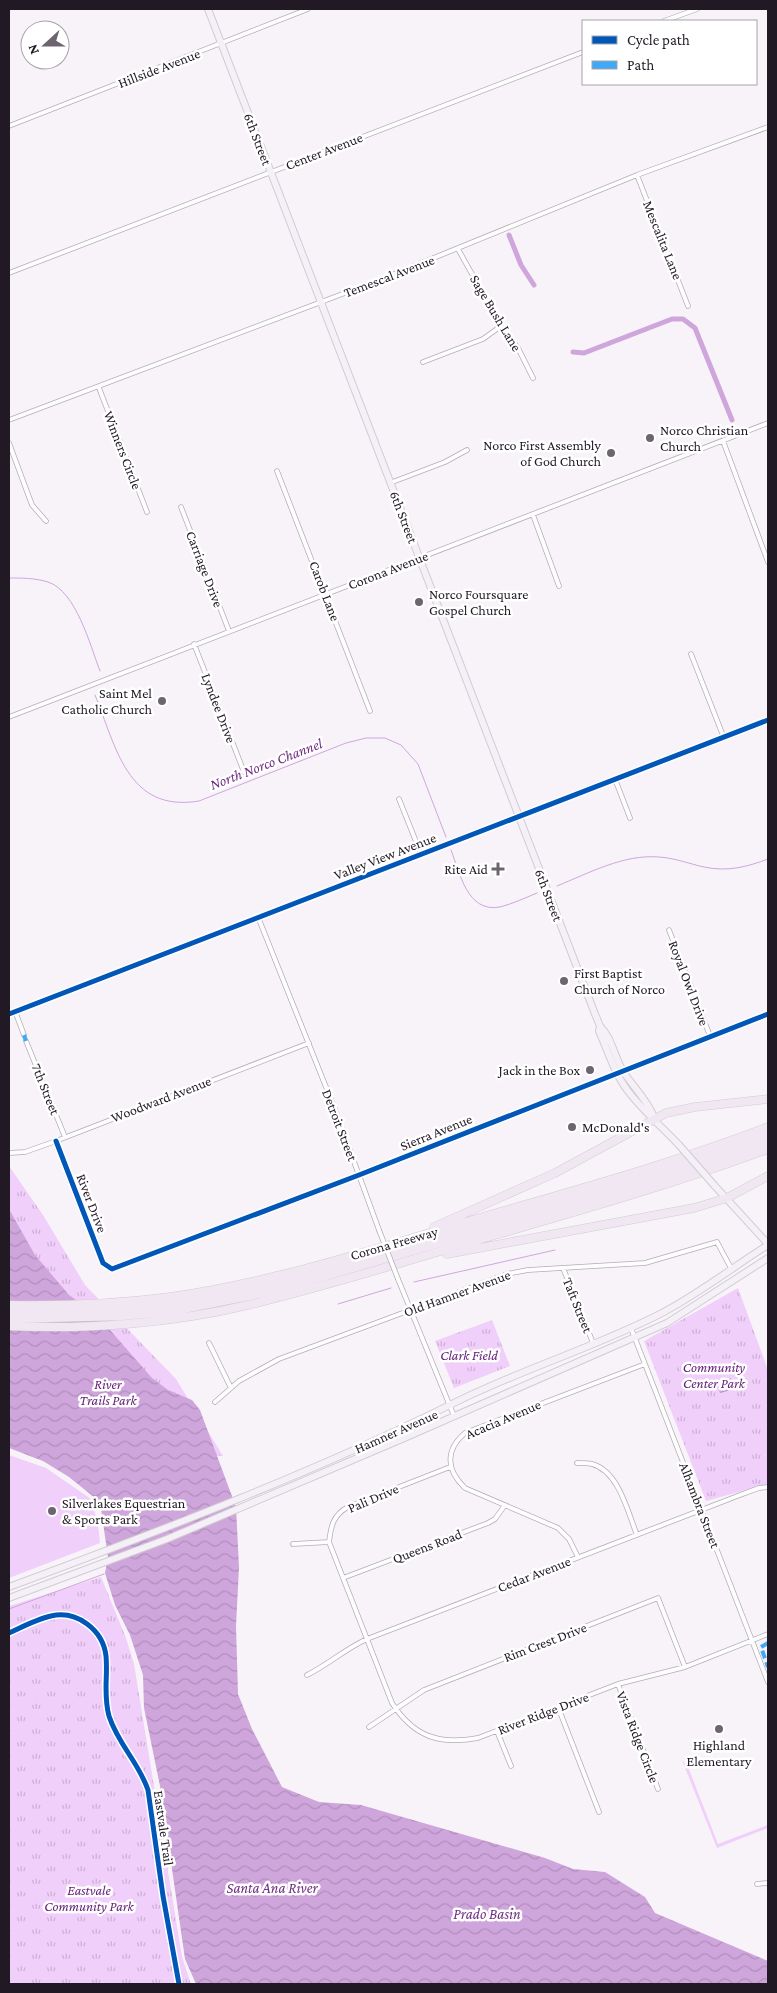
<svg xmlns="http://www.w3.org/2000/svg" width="777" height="1993" font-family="'Crimson Pro',serif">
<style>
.green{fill:#f0cffa}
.park{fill:url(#park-tufts)}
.water{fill:url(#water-waves)}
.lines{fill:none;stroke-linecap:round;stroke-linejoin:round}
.stream{stroke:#cfa6dc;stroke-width:1}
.canal{stroke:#cfa6dc;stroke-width:5}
.minor-casing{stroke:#b3adb5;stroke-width:5.5}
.primary-casing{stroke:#d0cdd1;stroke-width:8}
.motorway-casing{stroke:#d0cdd1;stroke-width:9}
.minor{stroke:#fefdfe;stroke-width:4}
.primary{stroke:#f5f0f7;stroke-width:6}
.motorway{stroke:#f0e7f3;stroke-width:8}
.minor-bridge-casing{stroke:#b3adb5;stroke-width:5.5;stroke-linecap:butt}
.primary-bridge-casing{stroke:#d0cdd1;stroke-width:8;stroke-linecap:butt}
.minor-bridge{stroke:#fefdfe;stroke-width:4}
.primary-bridge{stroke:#f5f0f7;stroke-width:6}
.quiet{stroke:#3fa9f5;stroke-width:4;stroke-dasharray:8 4;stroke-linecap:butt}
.cycleway-casing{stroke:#fff;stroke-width:8}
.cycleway{stroke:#0057b8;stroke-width:5}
.poi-dot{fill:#6c656f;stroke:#fff;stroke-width:2}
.labels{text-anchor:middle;stroke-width:5;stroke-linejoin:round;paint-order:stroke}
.street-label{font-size:14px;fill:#211924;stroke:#fff}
.poi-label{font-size:14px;fill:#211924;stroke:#fff;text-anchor:start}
.park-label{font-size:14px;font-style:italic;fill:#652079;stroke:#fff}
.water-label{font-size:15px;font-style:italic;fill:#712d85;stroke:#fff}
</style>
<defs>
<pattern id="park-tufts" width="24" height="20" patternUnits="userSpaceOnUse" patternTransform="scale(1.25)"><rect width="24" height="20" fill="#f0cffa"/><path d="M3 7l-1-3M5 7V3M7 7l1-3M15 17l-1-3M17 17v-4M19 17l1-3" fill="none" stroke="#ceb1d6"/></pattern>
<pattern id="water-waves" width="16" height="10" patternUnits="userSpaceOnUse" patternTransform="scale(1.25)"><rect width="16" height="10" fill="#cfa6dc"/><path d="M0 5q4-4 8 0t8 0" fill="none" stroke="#b18ebd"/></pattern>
</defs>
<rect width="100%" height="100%" fill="#f8f3f9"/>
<path class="green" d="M9,1455L46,1468L91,1499L98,1524L100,1543L9,1578Z
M682,1760L688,1767L718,1844L768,1825V1828L717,1848Z"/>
<path class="park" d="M9,1166L43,1215L85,1285L176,1379L223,1456L80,1450L9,1290Z
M738,1288L768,1370V1484L706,1501L644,1341Z
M492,1320L510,1366L454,1388L435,1341Z
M101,1577L126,1638L134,1664L182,1957L191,1984H9V1606Z"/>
<path class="water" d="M9,1209L35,1255L69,1295L96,1314L152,1378L168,1390L192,1400L200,1410L236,1507L239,1567L236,1626L238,1694L252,1729L282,1787L319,1802L361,1805L545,1858L573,1869L605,1872L645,1897L655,1913L768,1961V1984H196L185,1959L160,1786L144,1708L143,1675L130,1635L115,1605L105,1573L108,1557L101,1509L95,1498L69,1477L43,1461L9,1448Z
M731,1378L735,1389L720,1393L717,1386Z"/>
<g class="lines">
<path class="stream" d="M9,578C22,578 35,578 48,582C76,591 90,645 100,671
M95,695C116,746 127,813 199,801L346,743L366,738H385L401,745L418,764L446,837
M451,850C460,873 467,913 500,907C512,904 525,898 537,893
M557,886C589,873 624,854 659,857C675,858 690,864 704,867C727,872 747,867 768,859
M9,1177V1178
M414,1282L555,1250
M338,1304L391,1288
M9,1609L104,1574"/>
<path class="canal" d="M509,235L521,265L534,285
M573,352L584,353L672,319H683L695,328L732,420"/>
<defs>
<path id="minor" d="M664,21L697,9
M9,126L308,9
M637,175L688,306
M458,249L501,326L518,348L533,378
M9,273L583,52
M423,362L483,339L501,326
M99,388L147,512
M9,420L382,279L637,175L768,127
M723,441L768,562
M9,443L32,505L46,521
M277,471L370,711
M390,483L445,462L467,450
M181,507L229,631
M533,515L559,586
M194,644L244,772
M691,654L724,738
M9,717L768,423
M615,779L630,818
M399,799L421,854
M258,917L334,1107L379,1230
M669,930L710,1036
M15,1011L24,1035
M9,1014L768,720
M26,1041L65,1137
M56,1141L103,1263L112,1269L359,1175L768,1014
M9,1153L25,1152L56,1141L309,1043
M563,1268L593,1343
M398,1279L454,1416
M631,1328L768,1682
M209,1343L231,1388
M215,1402L239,1381L279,1359L507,1274L528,1270L645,1263L717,1242L732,1270
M577,1463C582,1463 587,1463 592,1464C619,1471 628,1513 637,1535
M450,1467L348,1507C333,1515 331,1526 329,1542L392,1703C414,1737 439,1745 478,1738L618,1684L685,1667L768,1634
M293,1544L329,1542
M578,1557L569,1539L558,1528L465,1488C446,1470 445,1450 465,1433L645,1364
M343,1578L488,1523L495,1519L505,1505
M307,1675C329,1664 345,1649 367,1639L740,1495L759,1488L768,1487
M618,1684L658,1789
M558,1707L599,1812
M369,1727L424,1690L658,1598L685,1667
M497,1731L511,1766
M757,1884L768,1883"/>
<path id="primary" d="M208,9L595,1014L600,1026L599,1031C608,1051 614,1073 628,1091C643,1111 662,1127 679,1145
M600,1026C612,1038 614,1056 623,1071C633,1087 647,1099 654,1117
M714,1185L768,1244
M9,1587C160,1531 313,1473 458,1401C525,1368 596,1347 662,1313C700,1293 733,1267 768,1245
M9,1598L167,1539L402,1439L667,1323L768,1258"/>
<path id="motorway" d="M434,1227L555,1173L666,1113L695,1107L768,1099
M447,1254L694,1208L727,1198L768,1176
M9,1305C62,1306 117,1304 170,1297C275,1282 378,1248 479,1218C576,1190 674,1163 768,1127
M9,1312C76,1312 143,1310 209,1297C300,1280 390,1251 479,1225C576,1197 674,1169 768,1134
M9,1319L122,1316L173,1311L274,1291L677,1174L768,1142
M9,1326C85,1330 173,1323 248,1305C323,1287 397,1264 471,1242C571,1213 671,1185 768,1149"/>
</defs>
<use href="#minor" class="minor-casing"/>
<use href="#primary" class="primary-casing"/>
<use href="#motorway" class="motorway-casing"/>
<use href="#minor" class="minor"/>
<use href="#primary" class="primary"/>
<use href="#motorway" class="motorway"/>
<defs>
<path id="minor-bridge" d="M379,1230L398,1279"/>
<path id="primary-bridge" d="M679,1145L714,1185"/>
</defs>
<use href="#minor-bridge" class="minor-bridge-casing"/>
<use href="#primary-bridge" class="primary-bridge-casing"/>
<use href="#minor-bridge" class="minor-bridge"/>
<use href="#primary-bridge" class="primary-bridge"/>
<path class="quiet" d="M24,1035L26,1041
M768,1643L761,1647L768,1667"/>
<defs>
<path id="cycleway" d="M9,1014L768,720
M56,1141L103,1263L112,1269L359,1175L768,1014
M9,1633C22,1627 37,1619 51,1616C77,1610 103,1630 106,1656C108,1677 103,1694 109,1716C118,1744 139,1763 148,1790L163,1896L179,1984"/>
</defs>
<use href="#cycleway" class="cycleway-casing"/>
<use href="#cycleway" class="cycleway"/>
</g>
<g class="poi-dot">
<circle cx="650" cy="438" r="5"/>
<circle cx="611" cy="453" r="5"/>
<circle cx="419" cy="602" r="5"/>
<circle cx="162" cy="701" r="5"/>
<path d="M495.5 861.5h5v5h5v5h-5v5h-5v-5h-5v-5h5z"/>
<circle cx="564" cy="981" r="5"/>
<circle cx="590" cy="1070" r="5"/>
<circle cx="572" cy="1127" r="5"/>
<circle cx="52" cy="1511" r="5"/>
<circle cx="719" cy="1729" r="5"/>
</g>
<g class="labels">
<g class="street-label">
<text transform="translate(159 68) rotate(-21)" y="5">Hillside Avenue</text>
<text transform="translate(258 139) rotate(69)" y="5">6th Street</text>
<text transform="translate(324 151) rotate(-21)" y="5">Center Avenue</text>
<text transform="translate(663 240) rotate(68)" y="5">Mescalita Lane</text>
<text transform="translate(389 276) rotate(-21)" y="5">Temescal Avenue</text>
<text transform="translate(496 313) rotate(59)" y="5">Sage Bush Lane</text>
<text transform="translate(123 450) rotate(69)" y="5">Winners Circle</text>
<text transform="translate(404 517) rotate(69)" y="5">6th Street</text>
<text transform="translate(205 569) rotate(69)" y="5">Carriage Drive</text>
<text transform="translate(388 570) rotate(-21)" y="5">Corona Avenue</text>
<text transform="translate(325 591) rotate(69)" y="5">Carob Lane</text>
<text transform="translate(219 708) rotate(69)" y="5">Lyndee Drive</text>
<text transform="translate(385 856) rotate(-21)" y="5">Valley View Avenue</text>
<text transform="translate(549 895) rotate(69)" y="5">6th Street</text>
<text transform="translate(689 983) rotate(69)" y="5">Royal Owl Drive</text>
<text transform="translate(46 1089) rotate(68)" y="5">7th Street</text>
<text transform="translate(161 1099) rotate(-21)" y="5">Woodward Avenue</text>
<text transform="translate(340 1125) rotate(69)" y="5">Detroit Street</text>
<text transform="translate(436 1132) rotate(-22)" y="5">Sierra Avenue</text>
<text transform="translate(92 1203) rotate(69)" y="5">River Drive</text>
<text transform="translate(394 1243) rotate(-16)" y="5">Corona Freeway</text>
<text transform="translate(457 1293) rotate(-20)" y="5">Old Hamner Avenue</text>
<text transform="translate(578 1305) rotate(68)" y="5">Taft Street</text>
<text transform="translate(503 1419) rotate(-23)" y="5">Acacia Avenue</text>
<text transform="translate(396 1431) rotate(-24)" y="5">Hamner Avenue</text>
<text transform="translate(373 1498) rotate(-23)" y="5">Pali Drive</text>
<text transform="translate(700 1505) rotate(69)" y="5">Alhambra Street</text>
<text transform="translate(427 1546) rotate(-21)" y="5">Queens Road</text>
<text transform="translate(534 1574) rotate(-21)" y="5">Cedar Avenue</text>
<text transform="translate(545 1642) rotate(-21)" y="5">Rim Crest Drive</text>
<text transform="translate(543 1713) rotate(-21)" y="5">River Ridge Drive</text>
<text transform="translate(638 1737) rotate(69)" y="5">Vista Ridge Circle</text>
<text transform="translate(164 1828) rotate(82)" y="5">Eastvale Trail</text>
</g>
<g class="poi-label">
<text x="660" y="435">Norco Christian<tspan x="660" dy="16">Church</tspan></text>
<text x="601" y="450" text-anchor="end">Norco First Assembly<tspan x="601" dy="16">of God Church</tspan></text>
<text x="429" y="599">Norco Foursquare<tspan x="429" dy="16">Gospel Church</tspan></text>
<text x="152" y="698" text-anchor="end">Saint Mel<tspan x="152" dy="16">Catholic Church</tspan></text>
<text x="488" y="874" text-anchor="end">Rite Aid</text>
<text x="574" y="978">First Baptist<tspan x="574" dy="16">Church of Norco</tspan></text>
<text x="580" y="1075" text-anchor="end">Jack in the Box</text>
<text x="582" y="1132">McDonald's</text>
<text x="62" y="1508">Silverlakes Equestrian<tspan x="62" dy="16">&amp; Sports Park</tspan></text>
<text x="719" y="1750" text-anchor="middle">Highland<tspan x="719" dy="16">Elementary</tspan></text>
</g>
<g class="park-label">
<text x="469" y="1360">Clark Field</text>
<text x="714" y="1372">Community<tspan x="714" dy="16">Center Park</tspan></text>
<text x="108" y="1389">River<tspan x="108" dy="16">Trails Park</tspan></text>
<text x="89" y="1895">Eastvale<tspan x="89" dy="16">Community Park</tspan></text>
</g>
<g class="water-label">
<text transform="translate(266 764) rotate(-21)" y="5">North Norco Channel</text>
<text x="272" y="1893">Santa Ana River</text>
<text x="487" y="1919">Prado Basin</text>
</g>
</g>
<rect width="777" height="1993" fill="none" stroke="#211924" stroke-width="20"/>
<rect x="582" y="20" width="175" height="65" fill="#ffffff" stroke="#a6a3a7"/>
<rect x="592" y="36" width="25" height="8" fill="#0057b8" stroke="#a6a3a7"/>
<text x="627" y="45" font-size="15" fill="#211924">Cycle path</text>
<rect x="592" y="61" width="25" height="8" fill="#3fa9f5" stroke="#a6a3a7"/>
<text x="627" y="70" font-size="15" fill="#211924">Path</text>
<g transform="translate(45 45) rotate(249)"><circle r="24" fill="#ffffff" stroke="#a6a3a7"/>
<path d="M0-4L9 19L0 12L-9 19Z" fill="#6c656f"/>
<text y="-8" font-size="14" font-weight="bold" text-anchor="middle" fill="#211924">N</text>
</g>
</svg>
